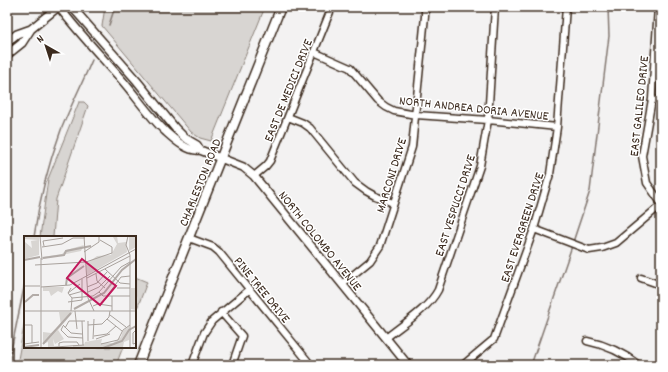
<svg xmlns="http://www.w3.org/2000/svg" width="668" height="372" font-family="Dekko,sans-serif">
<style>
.green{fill:#d8d5d2;stroke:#8a8078}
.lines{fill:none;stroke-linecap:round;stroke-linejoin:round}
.stream{stroke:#827770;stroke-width:1.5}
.minor-casing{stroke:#3b2a1e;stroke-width:9}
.tertiary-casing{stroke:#3b2a1e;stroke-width:10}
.secondary-casing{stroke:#3b2a1e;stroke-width:11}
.minor{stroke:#fff;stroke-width:6}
.tertiary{stroke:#fff;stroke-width:7}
.secondary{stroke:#fff;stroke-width:8}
.labels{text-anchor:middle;stroke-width:3;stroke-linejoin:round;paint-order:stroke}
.street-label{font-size:13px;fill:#3b2a1e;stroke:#fff}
.inset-river{fill:none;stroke:#b2aba7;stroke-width:2}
.inset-road{fill:none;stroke:#a9a29d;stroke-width:1}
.view{fill:#c2185b;fill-opacity:0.15;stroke:#c2185b;stroke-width:2}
.inset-edge{fill:none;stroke:#3b2a1e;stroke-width:2}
</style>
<rect width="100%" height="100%" fill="#f3f2f2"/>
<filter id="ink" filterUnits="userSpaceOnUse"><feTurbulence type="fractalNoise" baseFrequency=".025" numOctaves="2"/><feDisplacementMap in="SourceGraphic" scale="8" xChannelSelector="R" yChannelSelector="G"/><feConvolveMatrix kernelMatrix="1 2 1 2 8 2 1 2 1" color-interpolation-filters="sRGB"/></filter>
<g filter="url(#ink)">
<path class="green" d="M105,7H265L211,141L200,138L191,132L102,26Z
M79,102H84L88,106L56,199L53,237H40L48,179Z
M135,277L147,282L135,314Z
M25,320V347H123L116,365H17Z"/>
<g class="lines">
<path class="stream" d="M109,25L115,7
M34,237C39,201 48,165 61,130C70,107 82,84 92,60
M573,242L590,191L609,36L608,7
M8,365L25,283
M531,365L572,246"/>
<defs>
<path id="minor" d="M658,7L652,99L642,156L647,183L661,203
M314,52L350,68L378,101L386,107L394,111L416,115L488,120L557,127
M652,99L661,101
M288,117L303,123L310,128L355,183L366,191L375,196L393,203
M254,176L266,166L270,161L332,7
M534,229L589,250L602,248L616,243L661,205
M189,238L213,247L219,252L311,365
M641,278L661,285
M342,284L370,261L380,246L412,147L425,16V7
M221,312L242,336L232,365
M386,338C403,324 428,309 438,290L480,166L488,120L495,7
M587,341C607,345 623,353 639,365
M192,365L204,333L212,321L250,289
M463,365L494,339L534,229L550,174L557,127L566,7
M657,365L661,362"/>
<path id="tertiary" d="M59,7C78,32 100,55 121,79C136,96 149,116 166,132C175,140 188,152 200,150
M72,7L137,81L175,128L185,138L197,145L200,150L243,167L254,176L408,365
M7,42L17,34L31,29L58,7
M7,55L22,43L31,29"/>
<path id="secondary" d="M138,365L281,7"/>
</defs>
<use href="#minor" class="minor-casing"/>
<use href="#tertiary" class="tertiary-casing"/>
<use href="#secondary" class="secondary-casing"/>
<use href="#minor" class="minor"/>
<use href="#tertiary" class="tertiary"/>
<use href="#secondary" class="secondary"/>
</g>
</g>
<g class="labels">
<g class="street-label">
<text transform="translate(287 90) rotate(-68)" y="5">EAST DE MEDICI DRIVE</text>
<text transform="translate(638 106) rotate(-84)" y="5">EAST GALILEO DRIVE</text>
<text transform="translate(474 107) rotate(6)" y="5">NORTH ANDREA DORIA AVENUE</text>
<text transform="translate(390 175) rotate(-73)" y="5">MARCONI DRIVE</text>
<text transform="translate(199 182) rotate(-68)" y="5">CHARLESTON ROAD</text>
<text transform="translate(454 205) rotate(-72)" y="5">EAST VESPUCCI DRIVE</text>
<text transform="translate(521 227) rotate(-72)" y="5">EAST EVERGREEN DRIVE</text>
<text transform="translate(321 240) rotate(51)" y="5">NORTH COLOMBO AVENUE</text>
<text transform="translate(263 289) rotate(51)" y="5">PINE TREE DRIVE</text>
</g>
</g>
<g transform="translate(24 236)">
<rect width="112" height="112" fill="#f3f2f2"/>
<path d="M0,0H15V19L0,23V7L1,13V6L8,12L7,5L14,4L0,3ZM93,0L94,7L102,6L103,16L63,39L62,28L73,20L87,19L93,8L89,1ZM105,0H112V11L105,15ZM60,9L57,15L18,23V21L38,18L42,14ZM19,51H40L38,57L34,55L27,60L25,55H19ZM107,52H112V74L107,73ZM35,76H49L34,94L40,103L31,108L29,103L30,110L24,111V106L19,108V96L27,97L37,89ZM105,90V104L100,106L99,111L105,112H49V109H60L61,106L78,103L77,107H89L97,101L99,95Z" fill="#d8d5d2"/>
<path class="inset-river" d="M19,22L40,19L42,15L67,10M0,24L16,21M42,49L43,42L60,30M1,66L9,59H15M50,73L80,57L98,34L112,23M19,108L47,77M0,111L15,109M79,112L98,105L105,94L112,90"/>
<path class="inset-road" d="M16,0L18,24M60,0L64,62L70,75M104,0L102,9L106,19V112M20,10L19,5L39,2M18,11L38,8L49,2H61M60,16L75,6V0M17,22V75H112M11,29L62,26L88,17V11L76,4M81,33L96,47L106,48M72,38L73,45L81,52M63,42L106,20M0,50H16M17,51L46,49L112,13M63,51L73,47L83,36M47,52L44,57L48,62L47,75M93,52H106M64,56L75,51L86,40M75,56L79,60H106M44,57L56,48M45,59L59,55M83,60L97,41L106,40M88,60V75M48,62L69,60L75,56L97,31L106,26M44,66L58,64V43M69,70L74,68L88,70M0,75H17V112M51,75L53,93M86,79L102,91M83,83L98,95M58,85L59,109M0,89H8V107M39,89L47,97L58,98M64,89L78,88L85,81L86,75M39,90L37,94L44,101L59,102M41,92L45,85H61M112,94L109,97V108L112,107M70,100L83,98L92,90M69,103L70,83M72,103L86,98M64,105V85M0,108L15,106M77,108L94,104L99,94L106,89M35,110V107L39,106H53L55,109M17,112L60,109"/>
<path class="view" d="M58,23L92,50L76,69L43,42Z"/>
<rect width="112" height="112" class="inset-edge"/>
</g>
<rect width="668" height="372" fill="none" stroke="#fff" stroke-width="24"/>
<rect x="12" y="12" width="644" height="348" fill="none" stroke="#3b2a1e" stroke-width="1.5" filter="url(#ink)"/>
<g transform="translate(46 46) rotate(321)" stroke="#ffffff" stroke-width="3" paint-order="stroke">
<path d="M0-3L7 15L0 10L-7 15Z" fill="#3b2a1e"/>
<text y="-6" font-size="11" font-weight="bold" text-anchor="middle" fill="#3b2a1e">N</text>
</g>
</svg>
